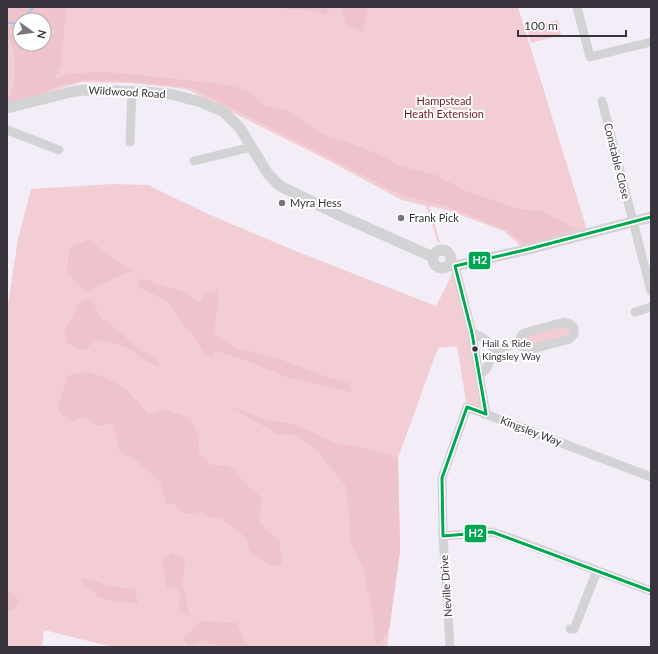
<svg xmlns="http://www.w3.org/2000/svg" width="658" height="654" font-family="Lato,sans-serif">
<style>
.green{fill:#f2cdd4;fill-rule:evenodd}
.forest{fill:#efc3cb;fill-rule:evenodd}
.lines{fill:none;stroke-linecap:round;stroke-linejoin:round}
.stream{stroke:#a5c4eb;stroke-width:2}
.minor{stroke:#d3d2d5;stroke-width:9}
.tertiary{stroke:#d3d2d5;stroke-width:11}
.bus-1-casing{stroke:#fff;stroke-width:6}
.bus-1{stroke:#00a651;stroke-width:3}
.poi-dot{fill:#79747e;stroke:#fff;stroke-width:1.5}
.bus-dot{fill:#38333c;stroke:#fff;stroke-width:1.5}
.labels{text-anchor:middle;stroke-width:4;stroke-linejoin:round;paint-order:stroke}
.bus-label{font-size:10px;fill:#38333c;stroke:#fff;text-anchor:start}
.street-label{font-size:11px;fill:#38333c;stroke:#fff}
.park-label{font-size:11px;fill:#701b2c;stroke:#fff}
.poi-label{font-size:11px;fill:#38333c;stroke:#fff;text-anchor:start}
.line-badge{stroke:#fff;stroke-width:1.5}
.badge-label{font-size:11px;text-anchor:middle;font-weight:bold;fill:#fff}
</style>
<rect width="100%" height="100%" fill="#f3edf8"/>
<path class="green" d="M7,7H518L588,233L525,250L504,231L447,210L429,206L440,242L438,243L426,206L402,200L324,158L186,89L132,83L81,82L7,105ZM20,20H44V44H20Z
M558,20L561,35L531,43L527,28Z
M113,184L148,185L208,214L293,250L436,306L446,287L455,266L486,414L467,407L457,346L438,348L398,458L400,551L387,647H113L44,630L42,647H7V311L18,239L31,189Z
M563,325L570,329L569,336L532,347L523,344L524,336Z"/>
<path class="forest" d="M11,7H66L61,64L55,79L67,74L96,72L120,73L223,84L246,90L266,106L286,110L315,130L331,138L343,140L380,155L401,166L435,175L466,191L518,209L541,211L577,229L525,246L509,231L446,206L402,195L192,88L123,81L85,80L60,86L35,96L7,105V97L10,96L15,80V56L10,41L7,40V8ZM20,20H44V44H20Z
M279,7H331L325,15L303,9H286Z
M341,7H368L363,33L346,24Z
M89,239L106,254L132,270L85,292L67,273L69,248Z
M142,278L166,287L180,290L200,303L207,293L217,291L218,301L214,333L219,338L237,348L282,360L321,375L350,384L351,392L289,378L243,359L215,351L212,357L205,356L195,337L184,325L169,302L136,286Z
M91,298L100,317L122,333L136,347L159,361L158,367L141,358L130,349L117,344L96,340L84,350L79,349L68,343L64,329L74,317L76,305Z
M86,371L108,379L124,388L149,414L163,409L189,418L199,436V453L211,465H229L251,489L261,497L260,524L279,541L282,564L270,566L249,550L247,539L239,532L221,519L210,517L202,512L184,514L173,503L166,504L160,482L138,462L119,451L117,440L112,423L97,426L90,420L83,417L72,422L58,410L60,399L68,376Z
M229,406L267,420L293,424L336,443L369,449L398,458L400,551L389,629L377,647L371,603L362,564L351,545L349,515L346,486L313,446L295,435L277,434Z
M171,552L185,560L182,584L190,616L178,611L181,594L174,587L167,589L162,564Z
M81,578C89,579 95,582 103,584C114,587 124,588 135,589L138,604L103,599L97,596L93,590L83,585Z
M7,591L20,601L14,609L7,611Z
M200,621L237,623L244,640L252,647C232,647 221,648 202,640L189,646L183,640Z"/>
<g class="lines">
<path class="stream" d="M21,20L34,7
M7,23H18L20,21"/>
<path class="minor" d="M577,7L590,57L651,42
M602,101L651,291
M7,130L59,150
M130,142L132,91
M194,161L252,147
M455,266L472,333L486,414
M635,312L651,307
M564,322L570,324L574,328V334L570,339L529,350L524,348L519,343L521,336L524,333Z
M472,333C481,336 490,341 494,350L487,368L479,375
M494,350L519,343
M443,536L492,532L508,537L651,591
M570,629H574L597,571
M450,647L443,536L442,478L467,407L651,477"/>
<path class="tertiary" d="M7,108L71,92L83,90L145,92L170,94L201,102L224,112L240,128L268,174L280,186L341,216L433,257
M433 259a9 9 0 1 1 18 0a9 9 0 1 1-18 0Z
M450,264L455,266L525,250L651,217"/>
<defs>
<path id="bus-1" d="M486,414L467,407L442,478L443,536L492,532L651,591
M486,414L472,333L455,266L525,250L651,217"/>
</defs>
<use href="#bus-1" class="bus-1-casing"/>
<use href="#bus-1" class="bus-1"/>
</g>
<g class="poi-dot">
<circle cx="282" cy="203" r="4"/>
<circle cx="401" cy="218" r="4"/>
</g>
<circle class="bus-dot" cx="475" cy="349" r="3.5"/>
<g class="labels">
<g class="bus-label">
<text x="482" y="347">Hail &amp; Ride<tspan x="482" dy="13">Kingsley Way</tspan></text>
</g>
<g class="street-label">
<text transform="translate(127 92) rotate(3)" y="4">Wildwood Road</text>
<text transform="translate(617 161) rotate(76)" y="4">Constable Close</text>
<text transform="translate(531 431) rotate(21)" y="4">Kingsley Way</text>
<text transform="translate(446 586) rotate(-94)" y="4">Neville Drive</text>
</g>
<g class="park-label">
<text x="444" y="105">Hampstead<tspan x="444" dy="13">Heath Extension</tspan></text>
</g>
<g class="poi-label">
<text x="290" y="207">Myra Hess</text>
<text x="409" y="222">Frank Pick</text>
</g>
</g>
<g class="line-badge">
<rect x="468" y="251" width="23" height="19" rx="4" fill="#00a651"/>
<rect x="464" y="524" width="23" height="19" rx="4" fill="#00a651"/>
</g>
<g class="badge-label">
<text x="480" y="264">H2</text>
<text x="476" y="537">H2</text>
</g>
<rect width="658" height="654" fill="none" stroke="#38333c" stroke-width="16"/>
<g transform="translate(32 32) rotate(104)"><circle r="19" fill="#ffffff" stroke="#afadb1"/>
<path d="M0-3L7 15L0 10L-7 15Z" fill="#79747e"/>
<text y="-6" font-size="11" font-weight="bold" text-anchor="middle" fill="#38333c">N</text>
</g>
<path d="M518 30v6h108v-6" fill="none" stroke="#38333c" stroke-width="2"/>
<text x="524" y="30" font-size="12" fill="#38333c" stroke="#ffffff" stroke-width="3" paint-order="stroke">100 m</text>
</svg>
